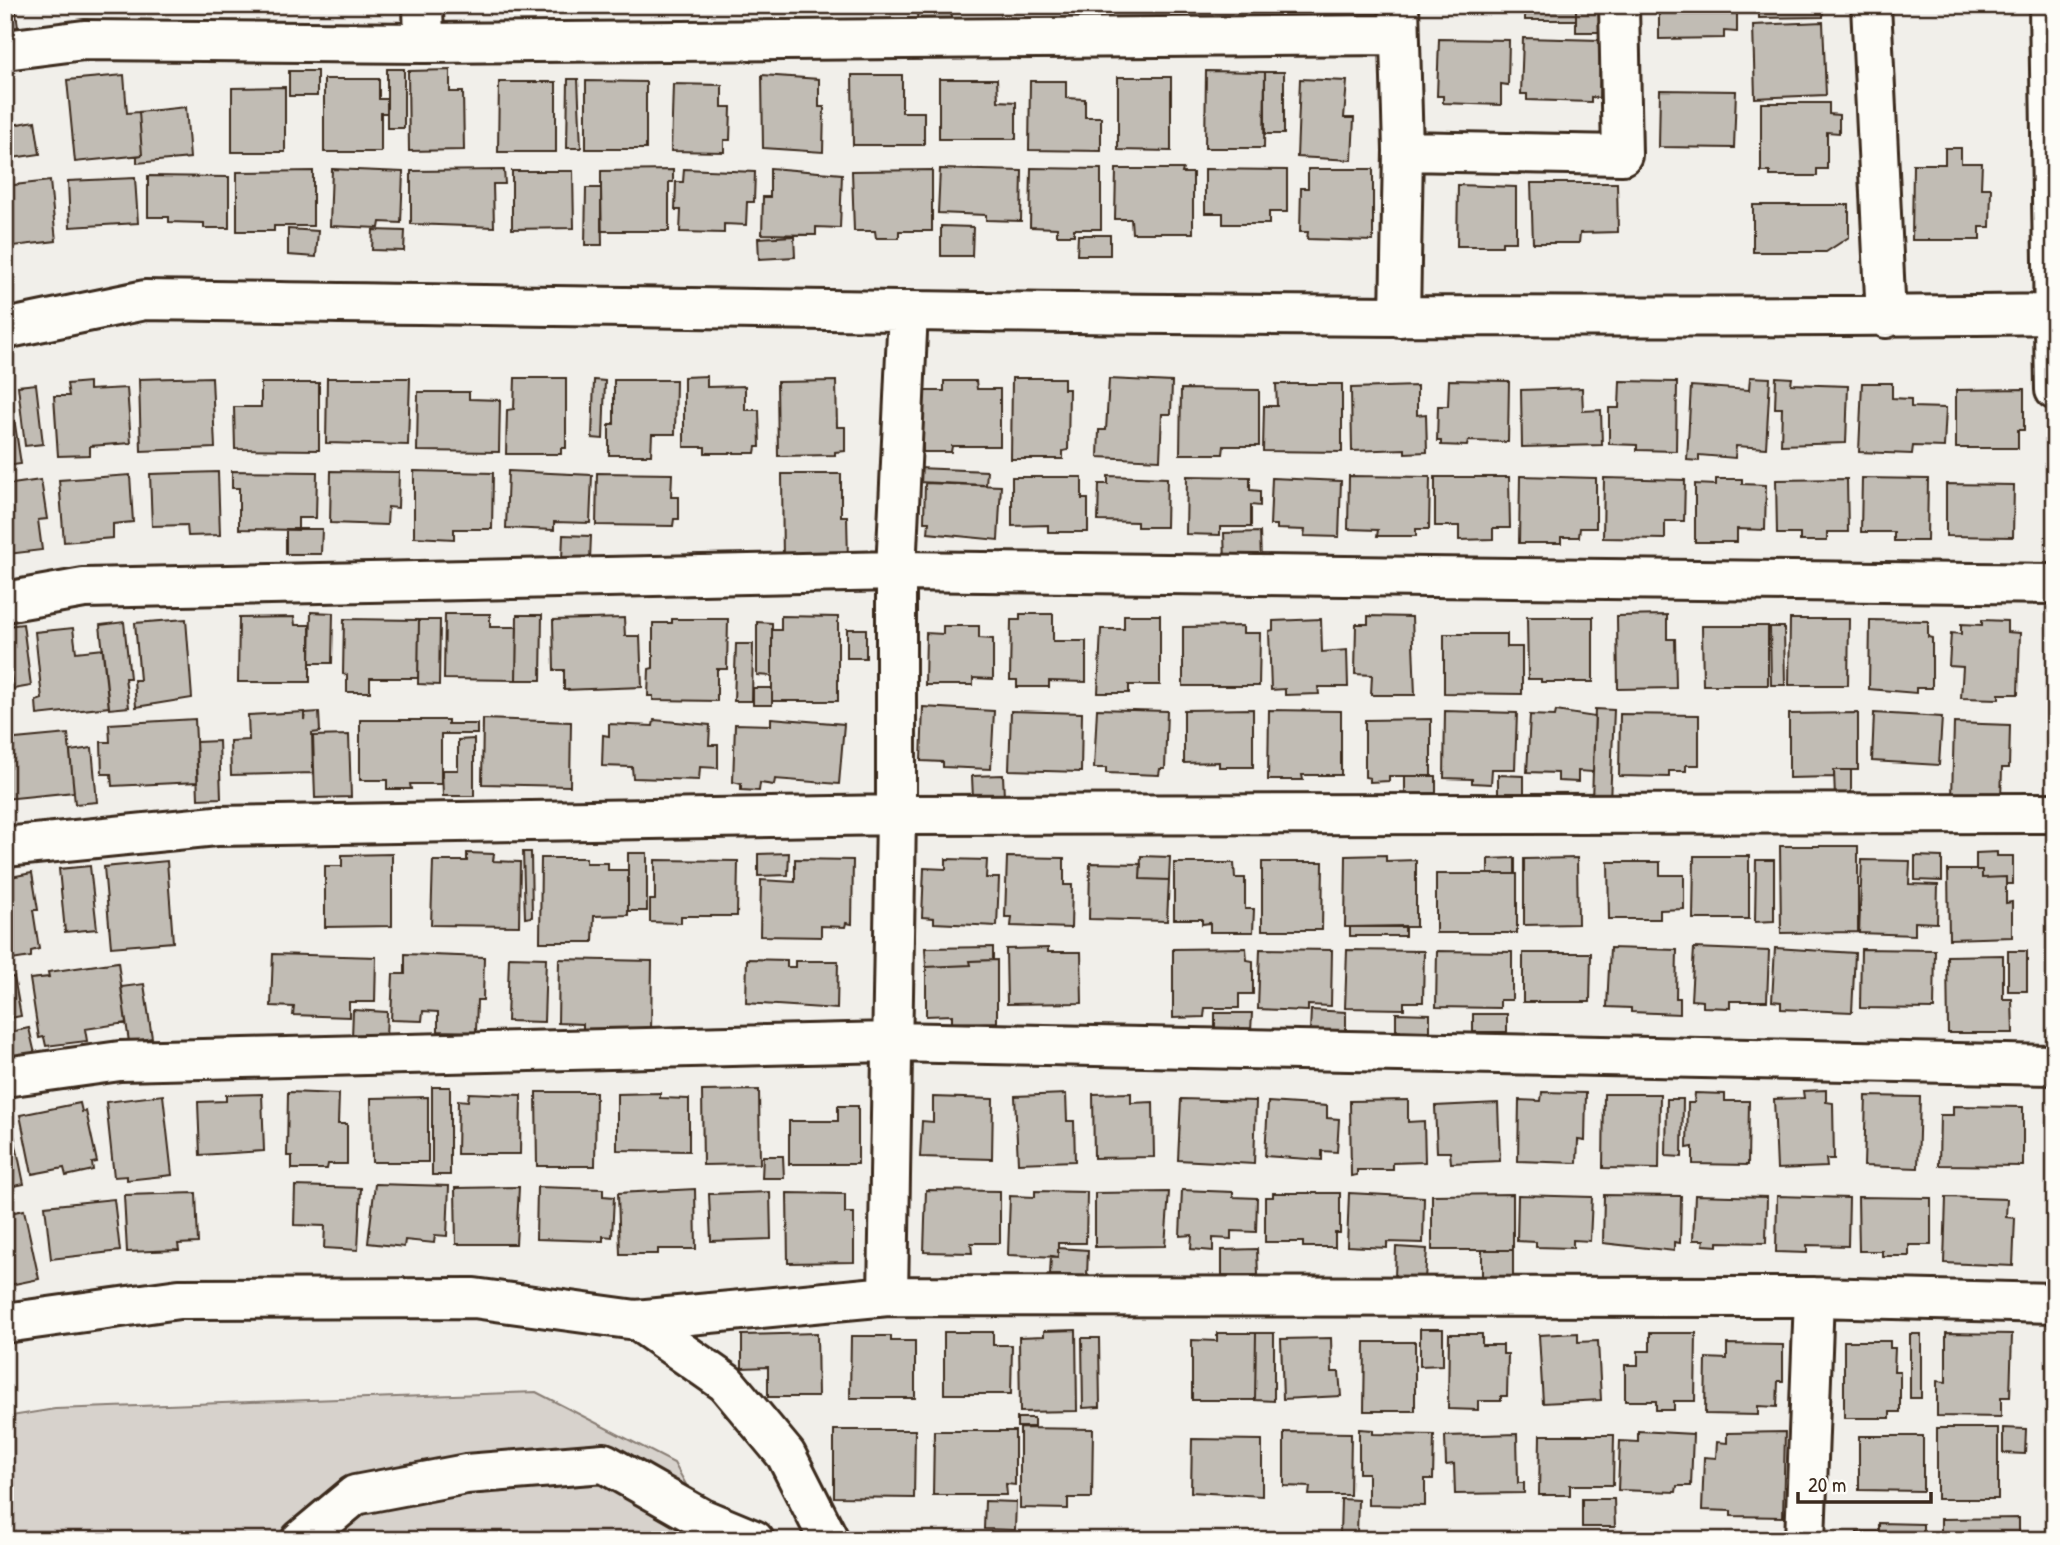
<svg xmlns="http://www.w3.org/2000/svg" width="2060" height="1545" font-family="'Patrick Hand',sans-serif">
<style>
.green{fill:#d7d2cc;stroke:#897e75;stroke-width:2}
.building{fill:#c1bcb4;stroke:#3b2a1e;stroke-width:2}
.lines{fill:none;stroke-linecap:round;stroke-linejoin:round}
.minor-casing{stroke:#3b2a1e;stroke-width:44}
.minor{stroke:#fdfcf7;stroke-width:38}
</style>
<rect width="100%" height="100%" fill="#f1efea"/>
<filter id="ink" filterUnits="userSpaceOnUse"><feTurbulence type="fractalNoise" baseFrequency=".0143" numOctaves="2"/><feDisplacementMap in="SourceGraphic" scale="14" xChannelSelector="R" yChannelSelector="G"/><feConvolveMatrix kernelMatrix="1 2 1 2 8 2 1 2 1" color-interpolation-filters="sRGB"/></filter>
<g filter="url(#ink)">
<path class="green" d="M536,1392L674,1463L717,1540H5V1417L55,1409Z"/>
<path class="building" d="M5,5H15L18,27L5,29Z
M918,5H952L951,21L917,19Z
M1525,5H1576V20H1525Z
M1576,5H1600V32H1576Z
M1659,5H1737V32L1724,31V38L1659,39Z
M1759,5H1823V17L1759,18Z
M1823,22L1826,95L1755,98L1753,25Z
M1523,38L1600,40L1599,98L1591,97V102L1527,100V94H1521Z
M1439,39L1509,40L1508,85L1501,84V105L1443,103V96H1437Z
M387,69H404V128H387Z
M450,70V92H463L464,150L409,151L408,71Z
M289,71H317V96H289Z
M1206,71L1265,72L1264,148H1205Z
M1265,72H1284V134H1265Z
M124,75L127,113L139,112L142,155L75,162L67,80Z
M762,75L819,79V107H824L823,152L763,148Z
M852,75H902V112H924V145H853Z
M1118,77H1171V151L1118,150Z
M324,79H379V99H387V113H381V152H324Z
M568,79H578L581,148H567Z
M939,79H997L998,101L1016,102V139H939Z
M1300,79L1347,81L1344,118H1354L1352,160L1297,157Z
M586,81L646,82V149H586Z
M1030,81H1066V98L1085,99V117H1101V151L1029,150Z
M499,82H556V152H498Z
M673,84L722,85V107H731L730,140H724V152L671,151Z
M285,87V152H232V88Z
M1660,90L1736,91L1734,148L1659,147Z
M5,94L12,125L35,121L40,154L5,159Z
M1761,103H1829V114L1839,115V133L1827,132V169H1817V176H1770V172H1761Z
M186,107L190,158L137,163V156L142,155L139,112Z
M1945,148H1961V163H1982L1981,188H1991L1990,227H1980V240H1912L1913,164H1945Z
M770,168L842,174L840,228L816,227V235L762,234L763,197H770Z
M1031,168L1101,169V229H1074V235H1057V228L1030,227Z
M332,169L403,172L401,223L380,222L379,228L330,226Z
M684,169L755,172L754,202H747L746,225L724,224V233L680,232L681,210H675L676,182H683Z
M940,169L1022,171L1021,221L986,220V215L938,213Z
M1116,169H1183L1182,173H1193V233H1132L1131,219H1115Z
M1205,169L1287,170V212H1269V224H1223V213H1205Z
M1308,169H1373V241L1307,239L1308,232H1300L1301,188H1308Z
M504,170L505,184H493L494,227L411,224V171Z
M673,170V182H669V231H601V171Z
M932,170V231H899V238H876L875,231H854L852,171Z
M313,171V226H274V231H237V172Z
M512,171H573L574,228L512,229Z
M148,176L229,177V228H204V223L169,222V217H148Z
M135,178L138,223L70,227L68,181Z
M50,181L56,241L5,247V186Z
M1531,183H1617L1618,232L1580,233L1579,243H1533Z
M1458,185L1516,187V242H1502V246H1457Z
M586,188H601L602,245H585Z
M1753,205H1849V237L1826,252H1753Z
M941,226L973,227L972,256H941Z
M288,229L318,231L316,257L288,255Z
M373,230L405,231L404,251L372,250Z
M1078,235H1110V255H1077Z
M794,236L795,257L759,259L758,238Z
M707,376V387L745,386V410H759L760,447H756L755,453H705V447H684V377Z
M212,377L215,448L141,451L139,379Z
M1750,377L1770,378L1766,448L1736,446L1735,458L1699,455V461L1687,460L1691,386L1749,390Z
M1776,377L1792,378L1791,384L1848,386L1846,443L1781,445L1782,408H1775Z
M327,378H410L408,445L326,443Z
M515,378H566V448H561V454H506L507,410L514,409Z
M1012,378H1064V389H1069L1068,450L1063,451V459H1011Z
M1109,379L1172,382L1171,414H1162L1160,460L1098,457L1099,430H1106Z
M594,380L605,381L603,439L592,438Z
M614,380H676L675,434H652L651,455H609V424H614Z
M1449,380L1509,381L1508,442L1468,441L1467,446L1441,445V441H1437L1438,406H1448Z
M836,381L837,427H845V451L835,452V455L778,456L777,382Z
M944,381H976L977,389H1000V446H952L951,452H923V391H944Z
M1620,381L1677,382L1676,451L1637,450V445L1609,444V408H1619Z
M89,382V390L127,388L131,443L90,446V455L58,456L54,396H69L67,384Z
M261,383H319V450L235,449L234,407H261Z
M1862,383H1892V398L1911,399V407L1946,408L1944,447L1913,446L1912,454L1859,452Z
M36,384L43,444L25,446L18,386Z
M1276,384H1342V452L1263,451L1264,406H1277Z
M1417,386V415L1426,414L1427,452L1405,453V449L1352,451L1351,388Z
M1582,388L1583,411L1601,410L1602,445L1522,447L1521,390Z
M1181,389L1259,390V446H1224L1223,454H1180Z
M2024,389V430H2018V448H1956V390Z
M5,392H10L21,464L5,466Z
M418,392H469V399L500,400L499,452L417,451Z
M918,468L987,471L986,485L917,482Z
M232,471L317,472L316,518H298V530L239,529V488H232Z
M331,471L399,472L398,508L388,507L387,525L330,523Z
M414,471L493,473L492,529H454V539L414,537Z
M508,471L592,475L590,523L554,522V530L506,528Z
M218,472L220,535L188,536L187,525L152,526L150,474Z
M597,473L672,474L671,497H679V519H674L673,526L596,525Z
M782,474H841V516H847L848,561H783Z
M130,475L133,522L113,524V538L64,542L59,480Z
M1108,476L1167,478L1166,527H1137V522L1098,521L1099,484H1108Z
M1187,476L1250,477V490L1260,491V506L1251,505V527H1220V535L1186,534Z
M1349,476L1430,477L1429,529H1416V536H1377L1378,530L1348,529Z
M1520,476L1596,478V528H1580L1579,537H1561V543H1519Z
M1012,477H1082V499H1088V532H1048V525L1012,526Z
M1435,477H1509L1510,528H1493V539L1459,540V526H1435Z
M1272,478L1341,481L1339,537L1304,536L1305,530L1277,529V525H1270Z
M1604,478L1685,480L1684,521H1665V539L1603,538Z
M1862,478L1928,479L1927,541H1894V532H1861Z
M1716,479H1742V484L1766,485L1765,530L1737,529V542H1695V484L1716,485Z
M1847,479L1848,532H1827V541H1800V534H1777L1776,480Z
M41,480L47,519L38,520L42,550L8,554L5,551V485Z
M925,483L1001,486L998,540L928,533L929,522H924Z
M1946,484L2014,485L2013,537L1946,536Z
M286,529H322L321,554H286Z
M1260,532L1261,560L1225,561L1224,533Z
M563,535L591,536L590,560L562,559Z
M311,612L333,613L332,663H310Z
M445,614H490V627H517L516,680L444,679Z
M1020,614H1053V641H1086V682L1049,681V687H1017V680H1010L1011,620H1020Z
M517,615H542L541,680H516Z
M1124,615H1160V685H1129V693H1098L1101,629H1124Z
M1667,615V639H1675L1676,688L1618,689L1617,616Z
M781,616L838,617V701H772V630H781Z
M1368,616L1412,617L1415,695H1371L1372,675L1355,674L1356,624H1368Z
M294,617L295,625H310V682H238L239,618Z
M1527,617H1593V682H1541V679H1528Z
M624,618L625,636H640L642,687L564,690V670H554L553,620Z
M186,619L192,698L136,707L134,680H140L135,623Z
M344,619L419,620L418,678H370V692H347V675L343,674Z
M672,619H728L727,669H717V701L653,700V696H648L649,669L653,668V623H672Z
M1321,619L1322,652L1347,650L1348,687H1318L1319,694L1285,695V689L1271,690L1269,631L1273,630V621Z
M1790,619H1849L1848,685H1789Z
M419,620H440L439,685L418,684Z
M1870,620L1928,621V637L1932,638V688H1916V693L1869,689Z
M1982,620L2007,621V632L2020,633L2018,694H1999V699L1961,698L1963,667L1949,666L1951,633L1961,634V624L1982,625Z
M124,622L130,678H125L129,707L109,709L100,625Z
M757,622L772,623V676L757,675Z
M23,624L31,686L13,689L6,626Z
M943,626H979V638L993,639V679L973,678V685H925L926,633L943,634Z
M1243,626V633H1260L1259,686H1183V627Z
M1702,626H1768V685H1703Z
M1770,627H1784L1785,685H1771Z
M73,628L76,652L103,649L109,707L37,715L36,701L42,699L35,632Z
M847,629H866V658H847Z
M1444,634H1507V647H1522V694L1444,693Z
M736,644H753L752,701H734Z
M753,688H772V705H753Z
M923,707L994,711L991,769L943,767V762L921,761Z
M1097,709L1167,711L1165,769H1160L1159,775L1106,773V768H1094Z
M1253,709V767H1219V762L1184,763V710Z
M1595,709L1614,710L1610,801H1592Z
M1269,710L1341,711V775H1302L1303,780H1268Z
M1011,711L1082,713L1081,772L1009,770Z
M1445,711L1517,713L1515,769H1492L1491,784L1472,783V779L1444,778Z
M1556,711L1595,717L1593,772L1578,771V782L1558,781V773L1527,772L1530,715L1555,716Z
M304,712V720L305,713L319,712L320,732L312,733L313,773L231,775L230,741L249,740L248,715Z
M1858,713V770H1834V777L1789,778V714Z
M1874,713L1942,717L1939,765L1872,761Z
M1620,714L1699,715V765H1686V771H1669V777L1619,776Z
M771,718L844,724L839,784L775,779L774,785L760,783L759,791L741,790V784L733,782L735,724L771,725Z
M195,719L198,782L112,786L111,774H102L101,742H110L109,724Z
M483,719L571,722L570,786L482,784Z
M1431,719V776H1389V781L1370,782V778L1365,777V720Z
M360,720H448V724H477V734H441V784H410L411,789H387V780H360Z
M654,720L710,725L709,745H718V768L700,767L699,780L633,778L632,767L602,766L603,735L609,736V724L653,726Z
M1954,723L2010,725L2009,768H2002L2001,799L1952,798Z
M68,734L74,792L5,799V740Z
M349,735L351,797L315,798L313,736Z
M474,739V796H443L442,770H458V740Z
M219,741L221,798L198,799L196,742Z
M92,748L97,802L75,804L70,751Z
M1834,770H1851V799H1835Z
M1003,775L1004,797L973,798L972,776Z
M1498,775L1524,776V795H1498Z
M1405,776H1436V793L1405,794Z
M1780,846H1858V932L1781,933Z
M523,852H531L532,917L525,918Z
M1997,852V856H2013V884H2006V877L1982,878V870H1976V853Z
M467,853L494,854L493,861L520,862L519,926L431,925L433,861H467Z
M628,853H647V911H628Z
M789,853L788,875L758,876V854Z
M392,854V926L325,927V866H342V855Z
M1386,855V861L1416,860V927H1345L1346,856Z
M1141,856L1170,857L1169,880L1140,879Z
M1694,856H1749V919H1693Z
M1915,856L1942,857V881L1915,880Z
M1007,857L1064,858V885H1072L1071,928L1011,926L1012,917H1005Z
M541,858H586V863H608V870H628V915L594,916L593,942H540Z
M1515,858V874H1488V859Z
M1577,858L1578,924L1524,925V859Z
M795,859L853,860L852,924L846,923L845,927L821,926V937L760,936L761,880L795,882Z
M946,859L987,860L986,878H999L997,926L934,923V918L922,917L924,868L946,869Z
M655,860L738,861L737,916H681V923L650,922V900H655Z
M1756,860H1774V921L1755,922Z
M1862,860L1910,861L1909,884L1938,885L1937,923L1915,922V935L1859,933Z
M167,861L173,942L111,947L104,867Z
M1262,862H1323L1322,930H1262Z
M1608,862H1660V875H1684V909L1660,910V919H1609Z
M1090,863L1141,864L1140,879L1169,880L1167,921L1089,919Z
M1174,863H1234L1235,878H1245V909H1254L1253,932H1210V923L1202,924V919H1174Z
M90,866L97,929L65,932L59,869Z
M1948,870H1982V878L2006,877V903L2012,902V937L1949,939Z
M32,873L38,910H33L39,949L31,951V957L5,961V878Z
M1436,874H1517V933H1436Z
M1405,926V936H1350V927Z
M993,947V960L970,961L971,965L926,967L925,948Z
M1048,948V952H1081L1082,1003L1007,1004L1006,949Z
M1246,948L1247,960L1253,961V994H1239V1008H1205L1204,1017L1173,1018V949Z
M1610,948L1677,950L1676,998H1680V1014L1631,1012V1008L1607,1007Z
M1694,948L1769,951L1767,1001H1730V1008L1703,1007V1001L1691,1000Z
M1775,948L1855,953L1852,1012L1781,1009V1002L1772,1001Z
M1260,949L1332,950L1331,1006L1308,1005V1011L1258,1009Z
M1861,949L1935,950L1934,1009L1860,1008Z
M1347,950L1424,951L1423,1002H1404V1009L1345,1008Z
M1437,951L1512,952V1000H1500V1008L1436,1007Z
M2008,951H2027V991H2008Z
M1523,953H1591L1590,1002H1523Z
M273,954L376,957L375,1002H349V1017L293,1015L294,1007L271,1006Z
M405,954L484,957L483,1000H477L476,1032L438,1031V1012L423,1011L422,1021L391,1020L393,974H405Z
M2003,955V999H2012L2013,1033H1948L1947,956Z
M509,957L546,958L544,1022L507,1021Z
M559,959L652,961L651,1033L583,1032V1024L558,1023Z
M747,959L787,960V967H795V961H838L837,1009L746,1003Z
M997,960V1022L952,1023V1015L926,1016V967L971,965L970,961Z
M118,962L126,1023L85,1029L87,1041L46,1046L44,1037L39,1038L30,979L49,977L48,972Z
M14,977L21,1016L5,1019V978Z
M144,984L152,1038L129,1042L121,987Z
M353,1010L387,1012L386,1039L352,1038Z
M1311,1010L1346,1012V1032L1310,1031Z
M1215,1013H1252L1251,1031H1215Z
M1396,1013L1430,1014V1031L1396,1030Z
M1473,1014H1507V1032H1473Z
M29,1028L35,1054L5,1061V1033Z
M432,1087H450V1175H432Z
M759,1090L760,1164L703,1165L702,1091Z
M1826,1090V1102L1833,1103L1834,1159H1826L1827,1167L1777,1169L1774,1099L1804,1098L1803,1091Z
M288,1092L339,1094L338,1124H347V1164H328L327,1169H292V1156H287Z
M536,1092H596L595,1166H537Z
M1542,1092L1586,1093L1585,1141L1578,1140L1577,1163L1518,1161L1519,1100L1541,1101Z
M469,1093L521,1095L520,1154H457L458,1100L468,1101Z
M660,1093V1098L689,1099V1151L617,1150V1094Z
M1131,1093V1103L1153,1102L1154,1157L1094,1158L1093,1094Z
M1695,1093L1725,1094V1101H1749L1748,1165L1693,1164V1147L1687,1148L1688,1103H1694Z
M262,1094L264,1151L200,1155L198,1102L226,1101V1095Z
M1066,1094L1067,1121H1074L1075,1161L1018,1163L1015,1096Z
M1604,1094H1660L1659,1169L1603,1168Z
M163,1095L172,1175L127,1180V1176L114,1177L106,1102Z
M1866,1096L1920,1097L1918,1168L1864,1166Z
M428,1097V1162H372L371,1098Z
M933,1097L993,1099L992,1159L920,1157L922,1121L933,1122Z
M1181,1099L1256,1101L1254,1164L1178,1160Z
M1667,1099H1683L1682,1157L1666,1156Z
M1408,1100V1122L1424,1121L1425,1162L1393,1163V1170H1357V1175L1351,1176L1350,1101Z
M1268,1102L1327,1106V1118L1339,1119L1337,1152L1322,1151V1160L1265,1156Z
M80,1103L82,1112L86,1111L97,1162L92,1163L93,1170L66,1176L64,1168L32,1174L20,1115Z
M1498,1103L1500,1161L1451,1163L1450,1152H1437L1435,1106Z
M838,1106H858V1164H789V1121H838Z
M1953,1106L2023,1107V1166L1939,1165L1940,1115H1953Z
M10,1116L24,1184L5,1188V1117Z
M763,1156H783L784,1178H762Z
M375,1184L449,1186L447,1236L435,1235L434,1243L405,1240L404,1247L368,1243Z
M295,1186L361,1188L358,1250L324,1248L325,1226L294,1225Z
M519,1187L516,1244H456L455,1188Z
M537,1187L603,1189V1196L614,1197L612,1237L603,1236V1241L536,1239Z
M695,1189L696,1249H658V1254H620L618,1193Z
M926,1190L1000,1191V1243H971L972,1253L924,1252Z
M1182,1190L1233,1192V1197L1257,1198L1256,1232L1231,1231V1239L1213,1238V1251L1191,1249L1192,1235L1180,1236Z
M1035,1191L1087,1192L1086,1243H1058V1257L1008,1255L1010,1196L1035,1197Z
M770,1192L771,1239L711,1241L709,1194Z
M1169,1192L1165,1246L1095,1247V1193Z
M196,1193L198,1243L178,1244L179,1250L127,1252L124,1195Z
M787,1193L845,1194V1213H854V1262L788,1263Z
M1273,1193H1340V1233H1335V1247H1303V1242H1265V1197H1273Z
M1349,1193L1424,1197L1423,1243L1387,1242V1248L1347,1246Z
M1513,1194V1250H1432V1195Z
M1518,1195L1592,1197L1590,1241L1573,1240V1248L1536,1247V1242L1517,1241Z
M1604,1195L1681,1196L1680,1243L1674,1242V1251L1603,1243Z
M1695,1195L1767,1197L1766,1243L1718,1242V1246L1703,1245L1704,1240H1693Z
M1777,1196L1849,1198L1848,1246L1807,1245V1253L1776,1252Z
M1858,1197L1931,1198V1245H1909V1256H1882V1251H1859Z
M1946,1197L2007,1199L2006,1217L2015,1218L2013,1266L1944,1263Z
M114,1199L120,1251L51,1259L45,1206Z
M24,1210L39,1279L5,1286V1214Z
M1396,1247L1427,1249L1425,1279L1395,1278Z
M1058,1248L1088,1250L1087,1276L1050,1275L1051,1256L1058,1257Z
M1257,1249L1258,1275H1222V1250Z
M1482,1250H1513V1277H1482Z
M1420,1329H1443V1365L1420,1366Z
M1076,1330L1077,1411L1020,1412L1019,1337L1044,1336V1331Z
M944,1332H993V1345H1012L1011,1394H944Z
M817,1333L818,1397H768V1367L742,1368V1335Z
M1217,1333H1256L1255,1400H1192V1340L1217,1341Z
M1256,1333H1274V1401L1255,1400Z
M1578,1333V1342L1598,1341L1601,1400L1543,1403L1539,1335Z
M1650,1333H1696L1695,1401H1674V1410H1656V1401H1625V1365H1638V1351H1650Z
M1946,1333L2012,1334L2010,1397H2001V1417L1937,1416V1381L1946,1382Z
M1449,1334H1482V1345H1503V1354H1508L1507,1396H1501V1401H1478V1410L1448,1409Z
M1910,1334H1921V1398H1910Z
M851,1336H891V1341H915V1398H850Z
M1082,1338H1099L1100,1407L1083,1408Z
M1331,1338L1332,1372H1339L1341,1396L1283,1399L1281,1339Z
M1844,1341H1890V1348H1895L1894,1371H1900V1412H1890V1418H1844Z
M1365,1342H1415V1411H1364Z
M1727,1344L1783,1345V1381H1778L1777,1407L1758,1406V1415L1705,1414L1706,1358L1727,1359Z
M1017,1418H1034V1427H1017Z
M1020,1428L1093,1429L1092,1498H1068V1509L1020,1508Z
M1937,1428H1998V1499H1937Z
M2003,1428L2026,1429L2025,1454L2003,1453Z
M1359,1429L1373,1430V1434L1434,1435L1433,1479H1425V1506L1368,1505V1473H1359Z
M834,1430H915L914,1498L834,1497Z
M934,1431H1015V1485L1006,1484L1007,1495H933Z
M1638,1431L1693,1434L1691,1486H1677L1676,1492L1618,1490L1620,1441L1638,1442Z
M1284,1432L1351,1433L1350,1495H1309L1310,1487L1284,1486Z
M1785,1432L1783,1517L1731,1516V1511L1702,1510L1704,1457L1716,1458L1717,1442L1727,1443V1433Z
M1517,1434L1518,1483H1524V1493L1455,1494L1454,1464L1446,1465L1445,1436Z
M1540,1435H1614L1613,1485H1570V1495H1539Z
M1859,1436H1923V1491L1859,1490Z
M1192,1439L1262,1440V1496L1191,1492Z
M1341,1499L1358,1500L1357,1534H1340Z
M1582,1499H1614L1615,1527H1582Z
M985,1501L1016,1502L1015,1530L984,1529Z
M2019,1518V1540H1941V1519Z
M1879,1523L1923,1524V1540H1857V1532H1879Z"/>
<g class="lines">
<defs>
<path id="minor" d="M423,5L424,43
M1399,5L1403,151L1400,317
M1871,5L1886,318
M2049,5L2055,390
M5,50L84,40L424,43L1399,35
M1403,151L1622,155L1619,5
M5,329L145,300C781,309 1418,322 2055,314
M5,602L84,588L896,571L2055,584
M5,847L216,826L896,815L2055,813
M5,1077L120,1061L890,1042L2055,1065
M888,1296L896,815V571L908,311
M636,1320L888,1296L1814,1297L2055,1303
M5,1323L179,1299L474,1298L636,1320L726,1383L786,1455L829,1540
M301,1540L355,1495L466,1474L604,1463L701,1518L754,1540
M1805,1540L1814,1297"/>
</defs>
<use href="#minor" class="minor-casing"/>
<use href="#minor" class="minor"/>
</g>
</g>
<rect width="2060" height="1545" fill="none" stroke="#fdfcf7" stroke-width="28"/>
<rect x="14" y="14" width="2032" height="1517" fill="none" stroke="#3b2a1e" stroke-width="2.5" filter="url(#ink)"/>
<path d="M1798 1492v10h133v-10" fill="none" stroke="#3b2a1e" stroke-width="3.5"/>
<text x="1808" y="1492" font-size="21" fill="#3b2a1e" stroke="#fdfcf7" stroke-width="5" paint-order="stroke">20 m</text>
</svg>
